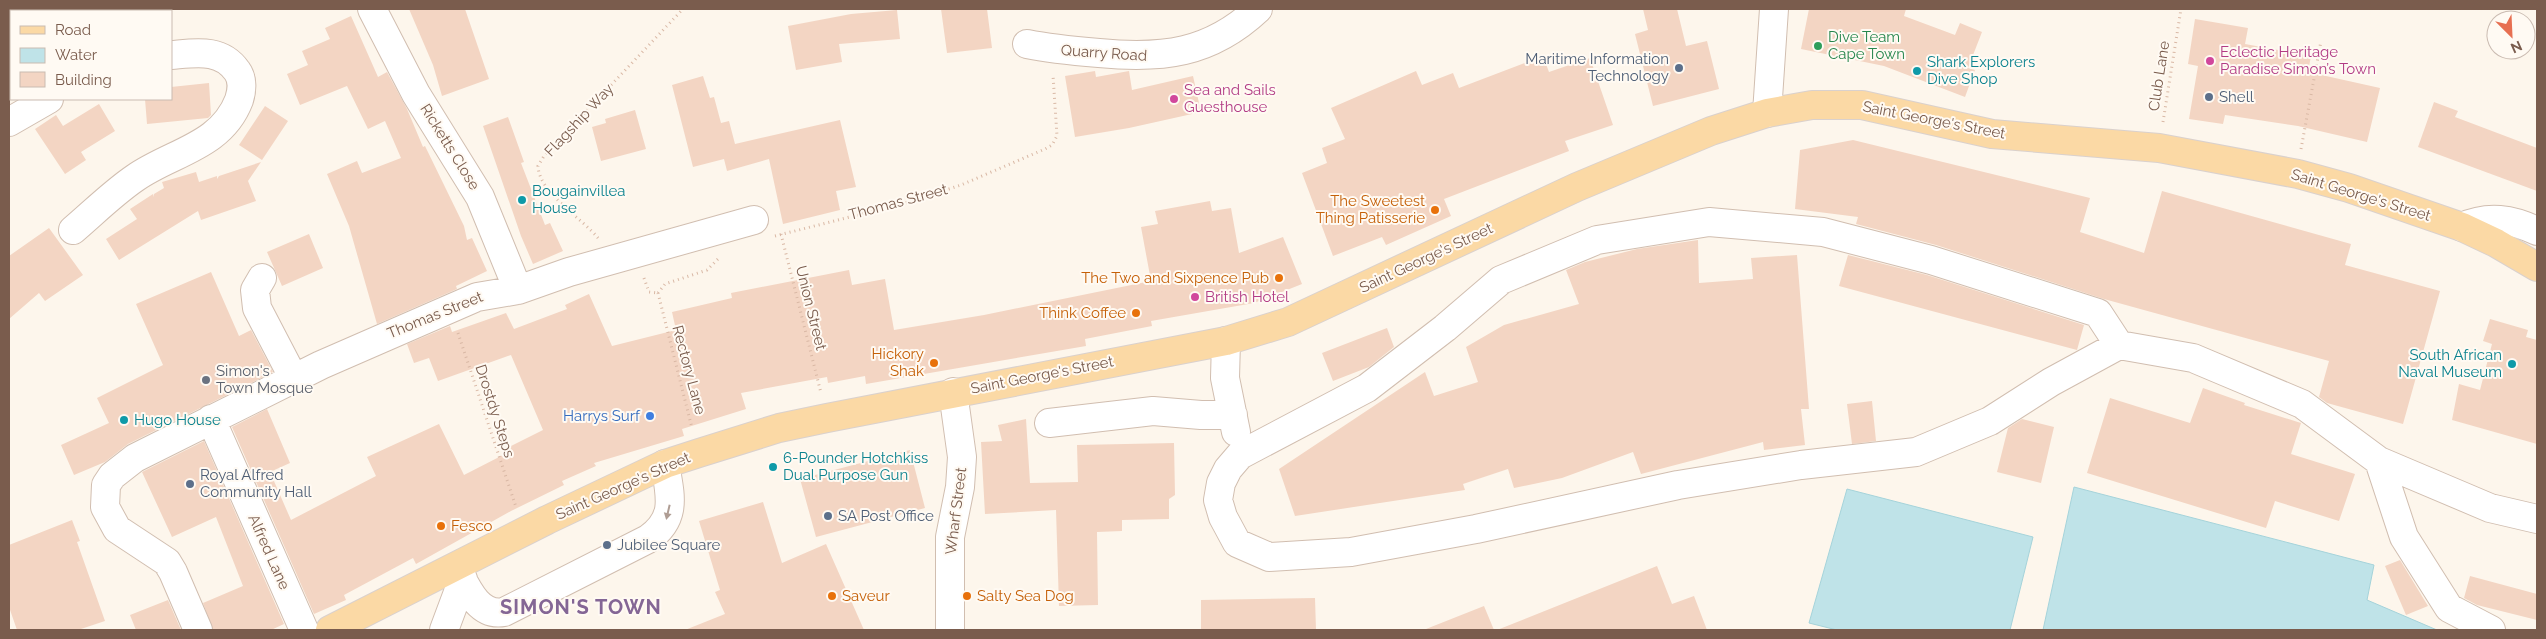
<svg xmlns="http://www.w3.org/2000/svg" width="2546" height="639" font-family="Raleway,sans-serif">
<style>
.water{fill:#bfe3e8;stroke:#a5d3da}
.building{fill:#f3d5c3}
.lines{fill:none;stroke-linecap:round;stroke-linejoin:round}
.minor-casing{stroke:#d1beb0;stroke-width:30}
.major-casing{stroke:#dad1cd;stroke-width:30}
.path{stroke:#d9b8a5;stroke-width:3;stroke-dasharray:1 4;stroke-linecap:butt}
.minor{stroke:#fff;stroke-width:28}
.major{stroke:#fbd9a5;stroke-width:28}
.oneway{fill:#af9d94}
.leisure-dot{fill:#2e9e5b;stroke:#fffaf3;stroke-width:2}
.hotel-dot{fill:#d1479c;stroke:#fffaf3;stroke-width:2}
.service-dot{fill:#5c6f8a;stroke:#fffaf3;stroke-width:2}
.culture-dot{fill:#0f9aa8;stroke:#fffaf3;stroke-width:2}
.food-dot{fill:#e8710a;stroke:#fffaf3;stroke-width:2}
.worship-dot{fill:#6b7280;stroke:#fffaf3;stroke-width:2}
.shop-dot{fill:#3f7fe0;stroke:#fffaf3;stroke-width:2}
.labels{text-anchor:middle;stroke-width:4;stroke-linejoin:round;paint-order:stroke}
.leisure-label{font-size:15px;fill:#27864d;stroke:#fffaf3;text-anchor:start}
.hotel-label{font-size:15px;fill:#b23c85;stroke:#fffaf3;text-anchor:start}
.street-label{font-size:15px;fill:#7a5c4d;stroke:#fffaf3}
.service-label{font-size:15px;fill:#4e5e75;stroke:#fffaf3;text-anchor:start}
.culture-label{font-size:15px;fill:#0d838f;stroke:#fffaf3;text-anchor:start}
.food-label{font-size:15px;fill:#c56008;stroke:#fffaf3;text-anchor:end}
.worship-label{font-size:15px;fill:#5b616d;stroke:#fffaf3;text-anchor:start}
.shop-label{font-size:15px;fill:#366cbe;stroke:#fffaf3;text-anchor:end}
.district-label{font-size:20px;font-weight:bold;letter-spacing:1px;fill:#846695;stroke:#fffaf3}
</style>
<rect width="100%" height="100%" fill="#fdf6ec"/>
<path class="water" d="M2074,487L2374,565L2367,600L2437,630H2043Z
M1847,489L2033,537L2010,630H1837L1809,623Z"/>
<path class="building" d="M409,9H465L489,79L442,96L433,65Z
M941,9H987L992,48L947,53Z
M1643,9H1677L1686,46L1707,41L1719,89L1653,106L1635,34L1648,30Z
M1809,9H1906L1904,16L1955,35L1960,23L1982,32L1968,68L1975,70L1965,97L1884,66L1801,49Z
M897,10L900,39L839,44L842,62L796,70L788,26L851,14Z
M351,16L378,77L387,72L407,109L423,147L425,146L464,226L467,240L472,238L487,271L456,286L457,289L377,324L349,226L327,174L357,161L362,173L401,158L385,121L368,129L347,86L300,105L287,74L308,65L302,51L330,39L325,28Z
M2195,19L2248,28L2245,44L2311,56L2308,72L2380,88L2367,142L2298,126L2225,115L2223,124L2189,119L2198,66L2188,64Z
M1543,56L1549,72L1590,58L1613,125L1565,141L1569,151L1444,199L1451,216L1386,245L1382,237L1333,256L1302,173L1327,163L1322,148L1345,139L1331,108L1416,71L1422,85L1453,73L1459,88Z
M1095,71L1096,77L1129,71L1132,90L1193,76L1201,112L1129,128L1075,137L1065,76Z
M703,76L710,98L714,97L721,123L729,121L735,144L840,120L856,187L836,191L840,210L783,224L769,159L727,171L724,159L693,167L672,85Z
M209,83L211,115L208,118L147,124L145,99H171V87Z
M2434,102L2458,111L2455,117L2537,148V191L2418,147Z
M99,104L115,131L81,152L86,160L65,174L35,129L56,115L63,126Z
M265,106L288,121L262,160L239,145Z
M635,110L646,149L601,161L592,127L606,123L605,119Z
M508,117L524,162L521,163L545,225L550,223L563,251L533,264L521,236L483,126Z
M1853,140L2090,198L2080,232L2144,253L2162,191L2351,244L2345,265L2440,291L2403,424L2327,403L2319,397L2329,361L2104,299L1936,245L1856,224L1858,217L1795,209L1800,150Z
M261,162L248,181L256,201L201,220L198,211L119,260L106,239L137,219L130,209L153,194L154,197V194L164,188L162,182L196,172L199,182L217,176V179L219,176Z
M1210,201L1212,211L1231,208L1239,253L1283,237L1302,284L1254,303L1151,321L1152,326L1085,339L1086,346L866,384L865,376L828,383L827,377L741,393L746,409L682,429L684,436L594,463L596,466L562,481L564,485L511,511L416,564L413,558L344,595L346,600L314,614L232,427L267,409L290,463L270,472L291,520L376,476L367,457L439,424L464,475L505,454L503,450L543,430L511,355L438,381L429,358L414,363L407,344L450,326L452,332L506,313L514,329L567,309L565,305L589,294L612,346L676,330L672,312L732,298L731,293L849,270L852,285L885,279L894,330L984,315L1151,281L1141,227L1158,224L1155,211Z
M49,228L83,275L45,301L39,293L9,319V256Z
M309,234L323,268L282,286L267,252Z
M1698,240L1699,283L1753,279L1751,258L1797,255L1809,409H1801L1805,445L1764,450L1763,442L1641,474L1633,452L1562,478L1514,488L1508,469L1463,484L1465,490L1295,516L1279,469L1425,372L1434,396L1478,382L1466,347L1504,325L1579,304L1566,270L1585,262L1637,249Z
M1848,255L1927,275L2084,325L2077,350L1839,286Z
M211,272L239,336L251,330L273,372L128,444L105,462L74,475L61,445L109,423L97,398L163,365L136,304Z
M2490,319L2528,330L2526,337L2537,340V444L2452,420L2459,384L2480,390L2492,344L2483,341Z
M1387,328L1394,347L1369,367L1333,381L1322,353Z
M2203,388L2245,403L2244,405L2301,423L2291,454L2355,474L2339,521L2275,501L2266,528L2087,473L2110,398L2190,423Z
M1872,401L1876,441L1852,444L1847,404Z
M1026,419L1030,483L1078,482L1077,445L1174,443L1175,495L1169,499V519L1122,520V531L1097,532L1098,605L1059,606L1056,510L985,514L981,442L1002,441L998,425Z
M2022,419L2054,427L2041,483L1997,472L2008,428Z
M204,441L284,624L271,630H213L203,603L243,586L216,517L172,537L142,472Z
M910,450L925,508L816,537L800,479Z
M763,502L782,563L826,544L864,630H685L725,614L715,592L720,590L699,521Z
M72,520L80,541L77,542L105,621L78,630H17L9,607V545Z
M2400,560L2428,606L2406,615L2385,566Z
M1657,566L1672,604L1694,596L1707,630H1497Z
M2470,576L2537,594V620L2477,605L2464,598Z
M1315,598L1316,630H1201V600Z
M168,600L181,630H136L130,615Z
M1484,606L1494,630H1427L1426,629Z"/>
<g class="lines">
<defs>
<path id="minor" d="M372,9L416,94L480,197L518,290
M39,11L44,9
M9,29L11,28
M1027,44C1051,49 1075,51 1099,53C1162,59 1210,54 1258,9
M1767,113L1774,9
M9,122L49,99
M2462,227C2488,215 2512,219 2537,231
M73,230C93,213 113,193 135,178C172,152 221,147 239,100C242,91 243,79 237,71C221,48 196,53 171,55
M262,278L255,290L257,308L294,379
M1226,341L1225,378L1236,432
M2119,345L2098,313L1931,260L1823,232L1709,222L1597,240L1501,280L1445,328L1367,388L1240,455L1228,469L1221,483L1218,500L1223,517L1237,543L1269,557L1351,552L1476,529L1678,485L1801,465L1916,452L1990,421L2051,382L2119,345L2193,358L2302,404L2379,461L2490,508L2537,519
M211,419L304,630
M1049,423L1153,411L1201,415H1233
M2379,461L2404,537L2449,608L2491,630
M456,567C466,586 478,617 504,612L648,539C678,518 670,495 665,464
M198,630L173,572L167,562L117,529L105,507L106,485L112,476L135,458L321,365L477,297L518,290L569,272L754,220
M444,630L463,579
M950,630V537L960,487L962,457L953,392"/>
<path id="major" d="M330,630L547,520L665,464L699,453L779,428L827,418L1226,341L1288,322L1577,187L1711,131L1767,113L1812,105H1862L1992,134L2159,148L2298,174L2349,188L2462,227L2496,243L2537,267"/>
</defs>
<use href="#minor" class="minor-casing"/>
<use href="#major" class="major-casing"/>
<path class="path" d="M2163,122L2181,9
M2301,149L2321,41
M781,234L821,393
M775,236L913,201L961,185L1045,149L1052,145L1057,136L1053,75
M598,238C582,218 539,193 538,166L544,156L683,9
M644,278L649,292L658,293
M658,293L665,284L707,270L718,259
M658,293L692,428
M458,333L516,507"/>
<use href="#minor" class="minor"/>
<use href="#major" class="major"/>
</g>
<defs><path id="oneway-solid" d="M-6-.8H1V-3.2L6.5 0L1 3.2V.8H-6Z" transform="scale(1.25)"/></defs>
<use class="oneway" href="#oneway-solid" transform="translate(668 512) rotate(103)"/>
<circle class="leisure-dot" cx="1818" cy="46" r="5"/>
<g class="hotel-dot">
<circle cx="2210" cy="61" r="5"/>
<circle cx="1174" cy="99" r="5"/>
<circle cx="1195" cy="297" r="5"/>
</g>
<g class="service-dot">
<circle cx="1679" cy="68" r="5"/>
<circle cx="2209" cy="97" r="5"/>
<circle cx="190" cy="484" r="5"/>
<circle cx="828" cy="516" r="5"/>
<circle cx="607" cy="545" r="5"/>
</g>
<g class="culture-dot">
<circle cx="1917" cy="71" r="5"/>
<circle cx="522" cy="200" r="5"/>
<circle cx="2512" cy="364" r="5"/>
<circle cx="124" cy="420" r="5"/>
<circle cx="773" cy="467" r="5"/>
</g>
<g class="food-dot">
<circle cx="1435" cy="210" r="5"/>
<circle cx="1279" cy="278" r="5"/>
<circle cx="1136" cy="313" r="5"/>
<circle cx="934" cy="363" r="5"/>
<circle cx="441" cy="526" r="5"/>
<circle cx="832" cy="596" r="5"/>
<circle cx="967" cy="596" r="5"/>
</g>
<circle class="worship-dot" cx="206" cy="380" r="5"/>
<circle class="shop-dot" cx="650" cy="416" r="5"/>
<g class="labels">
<g class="leisure-label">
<text x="1828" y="42">Dive Team<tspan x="1828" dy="17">Cape Town</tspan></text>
</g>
<g class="hotel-label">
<text x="2220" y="57">Eclectic Heritage<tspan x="2220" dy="17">Paradise Simon’s Town</tspan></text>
<text x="1184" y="95">Sea and Sails<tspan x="1184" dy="17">Guesthouse</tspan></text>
<text x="1205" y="302">British Hotel</text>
</g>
<g class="street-label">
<text transform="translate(1104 53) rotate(4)" y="5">Quarry Road</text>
<text transform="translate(2159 76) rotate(-81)" y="5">Club Lane</text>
<text transform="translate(579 120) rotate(-47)" y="5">Flagship Way</text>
<text transform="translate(1934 120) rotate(11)" y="5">Saint George's Street</text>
<text transform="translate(450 147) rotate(58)" y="5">Ricketts Close</text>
<text transform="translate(2361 195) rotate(17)" y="5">Saint George's Street</text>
<text transform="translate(898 202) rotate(-15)" y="5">Thomas Street</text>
<text transform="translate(1426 258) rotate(-25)" y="5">Saint George's Street</text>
<text transform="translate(811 308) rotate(76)" y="5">Union Street</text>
<text transform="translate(435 315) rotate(-22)" y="5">Thomas Street</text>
<text transform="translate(689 370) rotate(75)" y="5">Rectory Lane</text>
<text transform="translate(1042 375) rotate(-11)" y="5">Saint George's Street</text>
<text transform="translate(495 411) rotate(72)" y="5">Drostdy Steps</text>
<text transform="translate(623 486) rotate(-24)" y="5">Saint George's Street</text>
<text transform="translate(956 511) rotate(-83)" y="5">Wharf Street</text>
<text transform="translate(269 552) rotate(66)" y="5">Alfred Lane</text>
</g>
<g class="service-label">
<text x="1669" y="64" text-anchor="end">Maritime Information<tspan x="1669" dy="17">Technology</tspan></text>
<text x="2219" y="102">Shell</text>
<text x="200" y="480">Royal Alfred<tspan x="200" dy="17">Community Hall</tspan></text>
<text x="838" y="521">SA Post Office</text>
<text x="617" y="550">Jubilee Square</text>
</g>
<g class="culture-label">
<text x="1927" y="67">Shark Explorers<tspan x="1927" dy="17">Dive Shop</tspan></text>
<text x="532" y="196">Bougainvillea<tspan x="532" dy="17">House</tspan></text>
<text x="2502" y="360" text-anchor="end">South African<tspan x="2502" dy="17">Naval Museum</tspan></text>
<text x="134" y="425">Hugo House</text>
<text x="783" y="463">6-Pounder Hotchkiss<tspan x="783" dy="17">Dual Purpose Gun</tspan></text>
</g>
<g class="food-label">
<text x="1425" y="206">The Sweetest<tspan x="1425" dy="17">Thing Patisserie</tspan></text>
<text x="1269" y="283">The Two and Sixpence Pub</text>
<text x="1126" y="318">Think Coffee</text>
<text x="924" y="359">Hickory<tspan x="924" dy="17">Shak</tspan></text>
<text x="451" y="531" text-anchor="start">Fesco</text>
<text x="842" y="601" text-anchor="start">Saveur</text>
<text x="977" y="601" text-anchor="start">Salty Sea Dog</text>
</g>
<g class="worship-label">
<text x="216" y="376">Simon's<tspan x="216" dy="17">Town Mosque</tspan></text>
</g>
<g class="shop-label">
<text x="640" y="421">Harrys Surf</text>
</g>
<g class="district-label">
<text x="581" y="614">SIMON'S TOWN</text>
</g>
</g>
<rect width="2546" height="639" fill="none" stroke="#7a5c4d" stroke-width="20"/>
<rect x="10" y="10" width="162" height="90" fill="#fffaf3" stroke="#cabbb1"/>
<rect x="20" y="26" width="25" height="8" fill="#fbd9a5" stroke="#cabbb1"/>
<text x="55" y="35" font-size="15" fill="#7a5c4d">Road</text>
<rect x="20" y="48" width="25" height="15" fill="#bfe3e8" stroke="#cabbb1"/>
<text x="55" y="60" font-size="15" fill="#7a5c4d">Water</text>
<rect x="20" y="72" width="25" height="15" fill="#f3d5c3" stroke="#cabbb1"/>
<text x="55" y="85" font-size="15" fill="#7a5c4d">Building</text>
<g transform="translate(2511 35) rotate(156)"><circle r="24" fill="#fffaf3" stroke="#cabbb1"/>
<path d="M0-4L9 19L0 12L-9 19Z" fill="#e76f51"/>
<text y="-8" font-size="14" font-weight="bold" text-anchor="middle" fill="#7a5c4d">N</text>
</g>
</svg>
